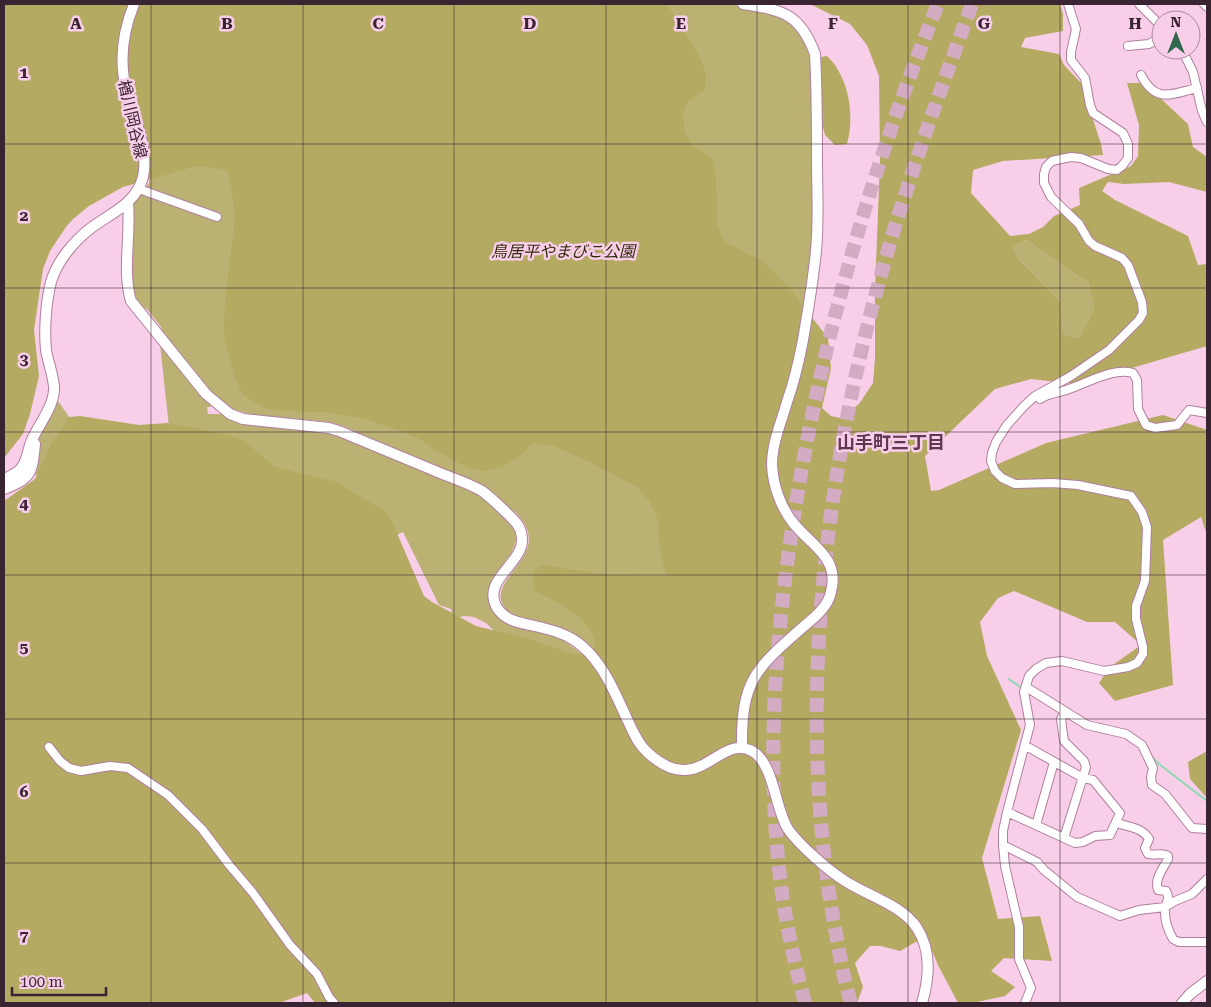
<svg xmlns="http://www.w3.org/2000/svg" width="1211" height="1007" font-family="'Roboto Serif','Noto Sans JP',serif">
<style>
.green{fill:#bab173}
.forest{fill:#b4aa62;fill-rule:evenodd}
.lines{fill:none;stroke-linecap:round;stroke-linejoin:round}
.stream{stroke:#8dd9b1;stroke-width:2}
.highway-tunnel{stroke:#d3acc4;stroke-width:14;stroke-dasharray:14 7;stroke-linecap:butt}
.street-casing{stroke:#b07f9e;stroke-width:10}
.secondary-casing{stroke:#b07f9e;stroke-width:12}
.street{stroke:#fff;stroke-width:8}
.secondary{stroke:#fff;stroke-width:10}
.grid{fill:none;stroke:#392532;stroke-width:1;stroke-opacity:0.55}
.labels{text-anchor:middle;stroke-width:5;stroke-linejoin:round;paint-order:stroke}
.street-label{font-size:16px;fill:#392532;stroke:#f9cee9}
.park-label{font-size:16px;font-style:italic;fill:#302b0a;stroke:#f9cee9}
.neighbourhood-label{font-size:18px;font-weight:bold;fill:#613653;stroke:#f9cee9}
.grid-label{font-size:16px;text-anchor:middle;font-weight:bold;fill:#392532;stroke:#f9cee9;stroke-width:5;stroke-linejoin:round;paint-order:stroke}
</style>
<rect width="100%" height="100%" fill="#f9cee9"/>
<path class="green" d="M141,4H730C741,7 753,7 764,10C796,19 808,39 812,70L813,234L809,276L800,335L768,463L599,655C588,645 576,634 562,628C546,622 515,621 505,608C482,578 560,555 514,511H509L486,491V487L343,426L330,422L250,414L228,408L216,397L185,361L163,335L161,327L147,309L138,306L130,285L131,207L149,183L151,172Z
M1026,240L1088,283L1094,309L1082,336L1074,338L1063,333L1061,302L1018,258L1013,247Z
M160,344L212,405L210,407H207L208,414H221L232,420L247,425L327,433L329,432C363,446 397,460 431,473C446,479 463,484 477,492C483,496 512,523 514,529C528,561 457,583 505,622L546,632L562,639L587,658L504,640L486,623L474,617L464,616L453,619L451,609L439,605L403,532L346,560L47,486L35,474C37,465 36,458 37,449C38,433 49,415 58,401L81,434L169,427Z"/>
<path class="forest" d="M4,4H668C676,26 707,58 706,79C706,83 705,87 704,91L688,101L683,114L684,130L692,145L712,159L716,174L717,226L724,241L763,262L786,284L828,338L831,368L822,408L831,416L840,418L859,404L873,383L875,358V290L880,160L879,76L867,45L850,24L810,4H1060L1063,14V31L1025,38L1021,47L1059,54L1064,65L1081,83L1101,144L1103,155L1003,161L973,170L971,193L1010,236L1029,234L1043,227L1054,216L1080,205L1079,188L1131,166L1138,156L1139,125L1127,83H1144L1188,124L1193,147L1207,157V192L1169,182L1124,184L1108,182L1102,191L1115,200L1188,236L1198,265L1207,264V346L1077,384L1031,379L995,389L925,456L931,491L939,490L1046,443L1163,415L1207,430V535L1201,517L1163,540L1173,685L1115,701L1099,683L1110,667L1141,645L1115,622H1087L1014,591L998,598L980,622L987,656L1021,730L982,858L998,919L1040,916L1052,961L1004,958L991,971L1015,987L1005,996L972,1003H958L938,965L926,936L900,951L881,946H870L855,963L863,987L857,1003H315L307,993L279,1003H4V501L35,479L52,442L70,417L80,416L139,425L167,423L226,434L244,441L275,467L336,482L383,510L390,517L424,596L432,602L476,626L530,639L571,654L591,653C593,649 595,646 595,642C595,621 551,599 534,590V572L541,565L609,575L666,576L658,538V520L650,502L637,487L588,461L554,446L533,443L520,456L502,467L483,471L466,467L433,449L418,438L398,430L358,417L322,412L285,411L264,408L243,395L235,377L224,338L225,302L234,227V206L228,171L217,168L196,166L123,187L89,206L73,219L66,227L50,251L43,269L34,330L39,376L30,414L23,434L4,458ZM1026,240L1088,283L1094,309L1081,336L1074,338L1063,333L1061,302L1018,258L1013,247Z
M827,56C849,77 855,115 847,144L835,145L825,135L820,116L817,67L821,57Z
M1207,751V798L1190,779L1188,762Z"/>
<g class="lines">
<path class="stream" d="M1009,679L1023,689
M1092,730L1109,734
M1150,755L1159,764L1207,801"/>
<path class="highway-tunnel" d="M805,1003C794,962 785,920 780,877C767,766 774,654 790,543C816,358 868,177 938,4
M851,1003C843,977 839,950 834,923C800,732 819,524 865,336C892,223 932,113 972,4"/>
<defs>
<path id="street" d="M1139,4L1161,26
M1204,4L1207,7
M1128,46L1149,44L1161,37
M1182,50L1193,72L1202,111L1207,122
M1141,75C1156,104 1171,94 1197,88
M139,189L217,217
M1040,399C1049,393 1059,393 1069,389C1087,383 1114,367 1133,373L1137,380L1138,409L1146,425L1155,428L1177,425L1189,410L1207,413
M1026,687L1087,725L1126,734L1142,745L1153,768L1151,777L1152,785L1165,794L1192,828L1207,829
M49,747L60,761L69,768L81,771L110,766L128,768L168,795L202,829L230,866L253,893L290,945L317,974L329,997L334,1003
M1007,812L1075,843L1083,842L1095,836L1110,835L1120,813L1093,780L1083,778L1026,746
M1117,823C1128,827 1142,827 1149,839L1145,848L1148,854C1155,856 1163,852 1168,856V859C1163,869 1154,879 1158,890L1166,891C1170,898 1167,900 1166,906C1163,917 1168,930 1173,939L1179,942H1207
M1036,825L1054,762
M1064,838L1086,767L1084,761L1064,741L1061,719L1065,712
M1003,845L1037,862L1044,870L1077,897L1120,916L1139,910L1165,907L1175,901L1192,894L1207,879
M1025,1003L1031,988L1019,959V927L1005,866L1003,845V831L1007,812L1030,725L1024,692L1029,676L1036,669L1046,663L1062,661L1104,671L1128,667L1137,663L1143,654V647L1136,619V606L1145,581L1147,527L1142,512L1131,496L1078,485L1053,483L1015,484L1002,478L995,471L991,461L992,453L996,442L1007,425L1024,406L1035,396L1071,376L1109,350L1139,320L1143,313L1142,302L1128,265L1122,258L1095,246L1089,241L1079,224L1051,197L1044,183V174L1046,167L1052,161L1061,159L1071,157L1081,158L1108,169L1117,170L1122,166L1128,158V144L1123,133L1093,113L1090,105L1085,78L1071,60V52L1076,29L1068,4"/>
<path id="secondary" d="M128,203C131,235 122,271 131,301L206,394L230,414L243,419L329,428L339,431C370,444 401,457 433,470C448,477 467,482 482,491C488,495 513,518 517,524C522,530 523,540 521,547C515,567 484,582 496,606C506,624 526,623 543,628C556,631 571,636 582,646C604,665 615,693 627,719C633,731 637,743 647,752C699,801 718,733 752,751C774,763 775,809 788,829C799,845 829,871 845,881C868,896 902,905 917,928C932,951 929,979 922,1003
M4,479C11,476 18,473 22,467C27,460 28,450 31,442C38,425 55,406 54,387C53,374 48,362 46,350C44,330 46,301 51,282C57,261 74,241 91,228C111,213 136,204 143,177C149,150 135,121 128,96C118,64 122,34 134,4
M4,489C32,478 32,473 35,444
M742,748C741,681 755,669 803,627C814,618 828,607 831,592C840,558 812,546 794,524C781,508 773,486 772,465C772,443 781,423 787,402C794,382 799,361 803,340C808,311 813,281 816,251C819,221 817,190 817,160C817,125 817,90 815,54C800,13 782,10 743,4
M1182,1003L1190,994L1207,981"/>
</defs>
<use href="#street" class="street-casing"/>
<use href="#secondary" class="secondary-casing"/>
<use href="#street" class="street"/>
<use href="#secondary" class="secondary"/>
</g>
<path class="grid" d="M151,4V1003M303,4V1003M454,4V1003M606,4V1003M757,4V1003M908,4V1003M1060,4V1003M4,144H1207M4,288H1207M4,432H1207M4,575H1207M4,719H1207M4,863H1207"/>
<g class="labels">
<g class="street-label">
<text transform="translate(133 119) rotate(77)" y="6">楢川岡谷線</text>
</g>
<g class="park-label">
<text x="563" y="257">鳥居平やまびこ公園</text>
</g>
<g class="neighbourhood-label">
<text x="891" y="449">山手町三丁目</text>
</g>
</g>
<g class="grid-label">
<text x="76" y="29">A</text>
<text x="227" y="29">B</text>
<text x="378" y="29">C</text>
<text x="530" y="29">D</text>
<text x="681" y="29">E</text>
<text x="833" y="29">F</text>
<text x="984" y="29">G</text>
<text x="1135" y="29">H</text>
<text x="24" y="78">1</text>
<text x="24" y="221">2</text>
<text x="24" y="365">3</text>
<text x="24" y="509">4</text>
<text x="24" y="653">5</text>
<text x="24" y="797">6</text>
<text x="24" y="941">7</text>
</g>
<rect width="1211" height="1007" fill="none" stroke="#392532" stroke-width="10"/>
<g transform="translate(1176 35)"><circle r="24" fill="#f9cee9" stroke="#ac8aa0"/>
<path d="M0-4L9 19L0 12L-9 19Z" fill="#31674d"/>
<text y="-8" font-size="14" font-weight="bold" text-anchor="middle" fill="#392532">N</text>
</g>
<path d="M12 987v8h94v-8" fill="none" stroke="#392532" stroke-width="2.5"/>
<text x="20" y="987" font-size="15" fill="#392532" stroke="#f9cee9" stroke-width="4" paint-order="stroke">100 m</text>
</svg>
